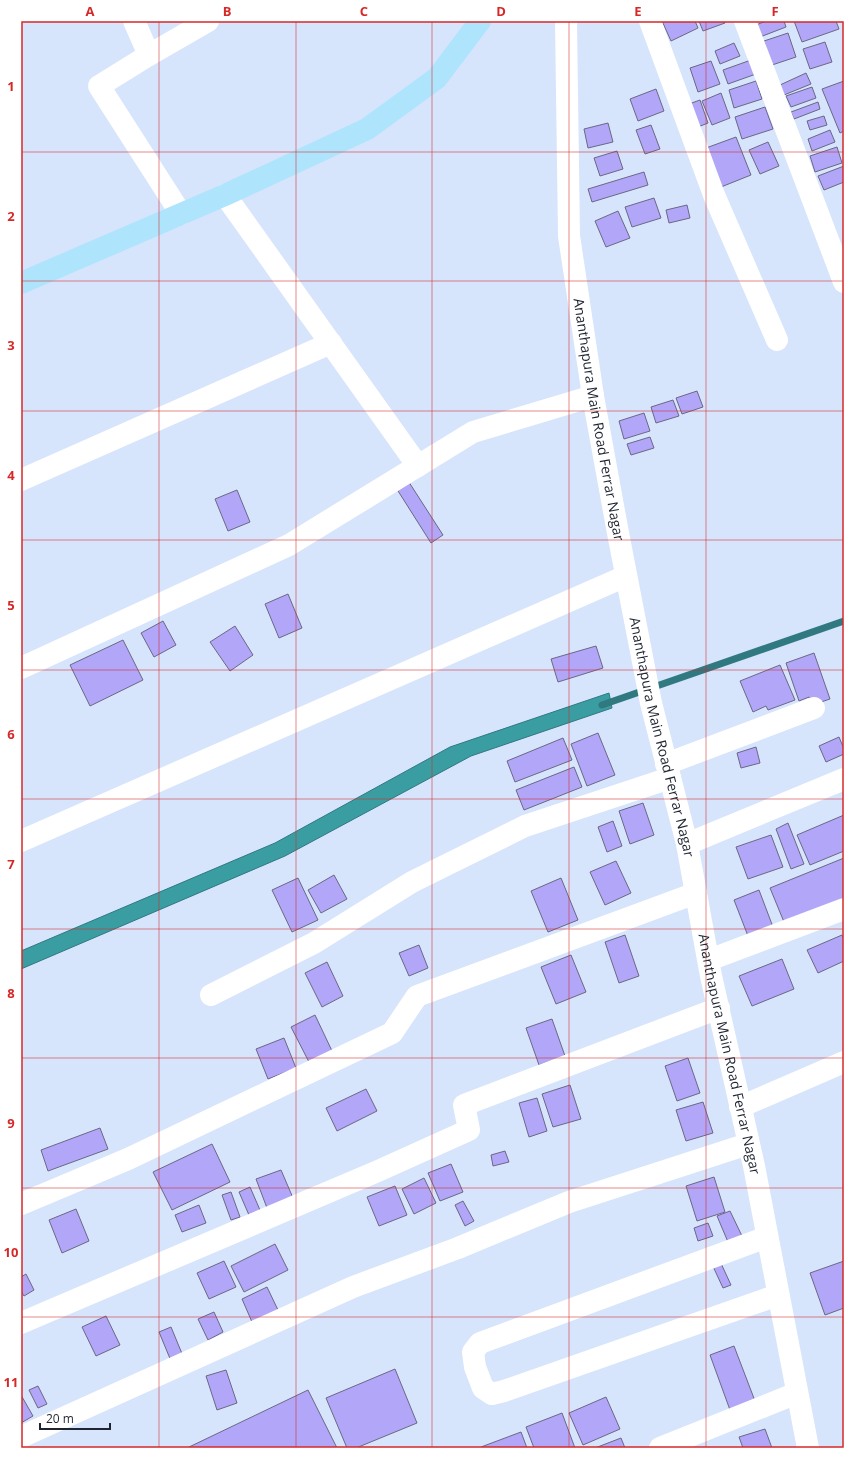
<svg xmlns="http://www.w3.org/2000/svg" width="865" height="1469" font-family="'Open Sans',sans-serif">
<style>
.water{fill:#399da2;stroke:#317980}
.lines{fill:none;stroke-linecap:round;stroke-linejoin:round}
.stream{stroke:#317980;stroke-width:7}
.building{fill:#b1a6f7;stroke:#6b6885}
.minor{stroke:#fff;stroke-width:22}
.major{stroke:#afe4fd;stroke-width:22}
.grid{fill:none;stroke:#d62828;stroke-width:1;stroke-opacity:0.55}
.labels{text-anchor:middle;stroke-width:3;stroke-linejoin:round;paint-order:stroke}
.street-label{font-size:14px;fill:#1f2530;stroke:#fff}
.neatline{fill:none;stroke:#d62828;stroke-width:1.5}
.grid-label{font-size:13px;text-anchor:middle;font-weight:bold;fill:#d62828}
</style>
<rect width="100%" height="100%" fill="#d6e4fc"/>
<path class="water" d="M609,693L612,708L471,756L285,856L21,969V951L275,843L450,747Z"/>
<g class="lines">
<path class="stream" d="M602,705L844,621"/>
</g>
<path class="building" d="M662,21H695L698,28L671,41Z
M699,21H724L725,23L703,31Z
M766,21H784L786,27L760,37L756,25Z
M794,21H836L839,29L802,42Z
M788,33L796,57L772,65L764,41Z
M825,42L832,62L810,69L803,49Z
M734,43L740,56L720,64L715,51Z
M751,60L756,74L728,84L723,70Z
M711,61L720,84L698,92L690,68Z
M806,73L811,84L784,95L780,85Z
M756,81L762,99L734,108L729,90Z
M844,81V131L840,133L822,89Z
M812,87L816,98L791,107L786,96Z
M656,89L664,111L638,121L630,99Z
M721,93L730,118L712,125L702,101Z
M700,100L708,123L698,127L689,104Z
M818,102L820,109L794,119L791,112Z
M765,107L773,129L742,139L735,117Z
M824,116L827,125L810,130L807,121Z
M608,123L613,142L588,148L584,129Z
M651,125L660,149L645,154L636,130Z
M830,130L835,142L812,151L808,139Z
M736,137L751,175L721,187L706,148Z
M768,142L779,166L760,174L749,150Z
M837,147L842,163L815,172L810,156Z
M617,151L623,169L600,176L594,158Z
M844,166V182L824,190L818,176Z
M644,172L648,185L592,202L588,189Z
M654,198L661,218L632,227L625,207Z
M687,205L690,218L669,223L666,210Z
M618,211L630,238L606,247L595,221Z
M697,391L703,407L682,414L676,398Z
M673,400L679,416L656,423L651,407Z
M644,413L650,431L624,439L619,421Z
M650,437L654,448L631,455L627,444Z
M405,476L443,535L431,543L393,483Z
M237,490L250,522L228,531L215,499Z
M288,594L302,628L279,638L265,604Z
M163,621L176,645L154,657L141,633Z
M235,626L253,655L230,671L210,642Z
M123,640L143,680L90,706L70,665Z
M596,646L603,668L558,682L551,659Z
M814,653L830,699L812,705L809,697L799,701L786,663Z
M780,665L795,700L768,710L766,706L753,712L740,681Z
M598,733L615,775L587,786L571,744Z
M839,737L844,749V754L826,762L819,746Z
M563,738L572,760L515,782L507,761Z
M756,747L760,763L741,768L737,753Z
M574,767L582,787L524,810L516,790Z
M643,803L654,835L630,844L619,811Z
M844,815V851L810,865L797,835Z
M613,821L622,846L607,852L598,827Z
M788,823L804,864L791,869L776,829Z
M771,835L783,867L748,879L736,847Z
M844,858V898L784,922L770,888Z
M616,861L631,893L605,905L590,872Z
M334,875L347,899L321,913L308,890Z
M298,878L318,920L292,932L272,890Z
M561,878L578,920L548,932L531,891Z
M759,890L773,927L748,936L734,900Z
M625,935L639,976L619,983L605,942Z
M842,935L844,940V961L818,973L807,950Z
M419,945L428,968L409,976L399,953Z
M571,955L586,992L556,1004L541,967Z
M782,959L794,989L752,1006L739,976Z
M327,962L343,996L322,1007L305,973Z
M315,1015L333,1053L310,1064L291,1027Z
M552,1019L565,1056L539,1065L526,1028Z
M284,1038L296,1068L268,1079L256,1049Z
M688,1058L700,1093L677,1101L665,1066Z
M570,1085L581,1119L553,1127L542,1094Z
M366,1089L377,1111L337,1131L326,1108Z
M537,1098L547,1131L529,1137L519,1103Z
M703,1102L713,1133L686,1141L676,1110Z
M100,1128L108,1149L48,1171L41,1150Z
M212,1144L230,1182L172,1210L153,1172Z
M505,1151L509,1162L493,1166L491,1155Z
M451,1164L463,1192L440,1201L428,1173Z
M281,1170L293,1198L267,1208L256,1179Z
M714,1177L725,1212L697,1221L686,1186Z
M424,1178L436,1203L414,1214L402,1189Z
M395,1186L407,1215L379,1226L367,1197Z
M250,1187L263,1217L252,1222L239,1192Z
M231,1192L240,1217L231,1220L222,1195Z
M463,1201L474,1221L465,1226L455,1205Z
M199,1205L206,1223L182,1232L175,1215Z
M76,1209L89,1241L62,1253L49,1220Z
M730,1211L742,1236L728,1242L717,1216Z
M708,1223L713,1236L698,1241L694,1228Z
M275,1244L288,1270L244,1292L231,1266Z
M719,1259L731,1285L723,1288L711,1262Z
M224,1261L236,1287L209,1299L197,1273Z
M844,1261V1308L825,1315L810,1273Z
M26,1274L34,1290L24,1296L21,1291V1277Z
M267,1287L278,1310L252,1322L242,1299Z
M214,1312L223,1332L208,1340L198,1319Z
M106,1316L120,1345L96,1356L82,1327Z
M171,1327L183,1356L171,1361L159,1332Z
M734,1346L755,1401L730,1410L710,1355Z
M395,1369L417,1423L356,1448H347L326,1398Z
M226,1370L237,1403L217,1410L206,1376Z
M38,1386L47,1404L38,1408L29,1390Z
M308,1390L337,1448H187Z
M21,1395L33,1416L21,1423Z
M606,1397L620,1429L583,1445L569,1413Z
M562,1413L575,1448H534L526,1427Z
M765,1429L772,1448H743L739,1437Z
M521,1432L527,1448H482L481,1447Z
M621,1438L625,1448H595Z"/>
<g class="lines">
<g class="minor">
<path d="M134,21L149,55"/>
<path id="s1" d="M566,21L569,236L593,396L618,533L651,703L687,844L711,976L754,1166L808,1448"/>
<path d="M650,21L714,195L777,340"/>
<path d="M745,21L844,282"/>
<path d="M225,195L418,466"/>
<path d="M181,214L99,86L149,55L208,21"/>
<path d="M21,480L331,343"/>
<path d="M21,668L289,545L473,432L593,396"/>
<path d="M666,764L814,708"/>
<path d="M21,841L626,576"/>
<path d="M687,844L844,779"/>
<path d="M709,960L844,909"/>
<path d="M211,995L314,943L412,882L525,826L670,778"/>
<path d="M740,1107L844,1062"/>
<path d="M21,1204L128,1159L392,1033L417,996L696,893"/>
<path d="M767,1237L480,1343L473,1352L475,1367L483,1388L492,1394L504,1391L778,1295"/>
<path d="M21,1323L378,1171L469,1130L464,1105L719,1008"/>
<path d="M21,1437L353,1287L458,1248L569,1202L748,1144"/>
<path d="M660,1448L797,1393"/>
</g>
<path class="major" d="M21,283L225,195L367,129L437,78L480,21"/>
</g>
<path class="grid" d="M159,21V1448M296,21V1448M432,21V1448M569,21V1448M706,21V1448M21,152H844M21,281H844M21,411H844M21,540H844M21,670H844M21,799H844M21,929H844M21,1058H844M21,1188H844M21,1317H844"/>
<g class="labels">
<g class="street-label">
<text dy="5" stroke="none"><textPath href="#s1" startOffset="401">Ananthapura Main Road Ferrar Nagar</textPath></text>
<text dy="5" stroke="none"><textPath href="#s1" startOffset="725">Ananthapura Main Road Ferrar Nagar</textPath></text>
<text dy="5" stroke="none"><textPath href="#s1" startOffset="1049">Ananthapura Main Road Ferrar Nagar</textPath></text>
</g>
</g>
<rect width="865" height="1469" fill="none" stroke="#ffffff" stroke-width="44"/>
<path d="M40 1423v6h70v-6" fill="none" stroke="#1f2530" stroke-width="2"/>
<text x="46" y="1423" font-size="12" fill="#1f2530" stroke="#ffffff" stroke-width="3" paint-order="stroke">20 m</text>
<rect x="22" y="22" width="821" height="1425" class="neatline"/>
<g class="grid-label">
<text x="90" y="16">A</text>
<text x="227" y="16">B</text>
<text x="364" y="16">C</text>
<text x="501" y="16">D</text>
<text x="638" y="16">E</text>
<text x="775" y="16">F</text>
<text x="11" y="91">1</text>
<text x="11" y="221">2</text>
<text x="11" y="350">3</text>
<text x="11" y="480">4</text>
<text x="11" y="610">5</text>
<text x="11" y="739">6</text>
<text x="11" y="869">7</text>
<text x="11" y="998">8</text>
<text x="11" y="1128">9</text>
<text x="11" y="1257">10</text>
<text x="11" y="1387">11</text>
</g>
</svg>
